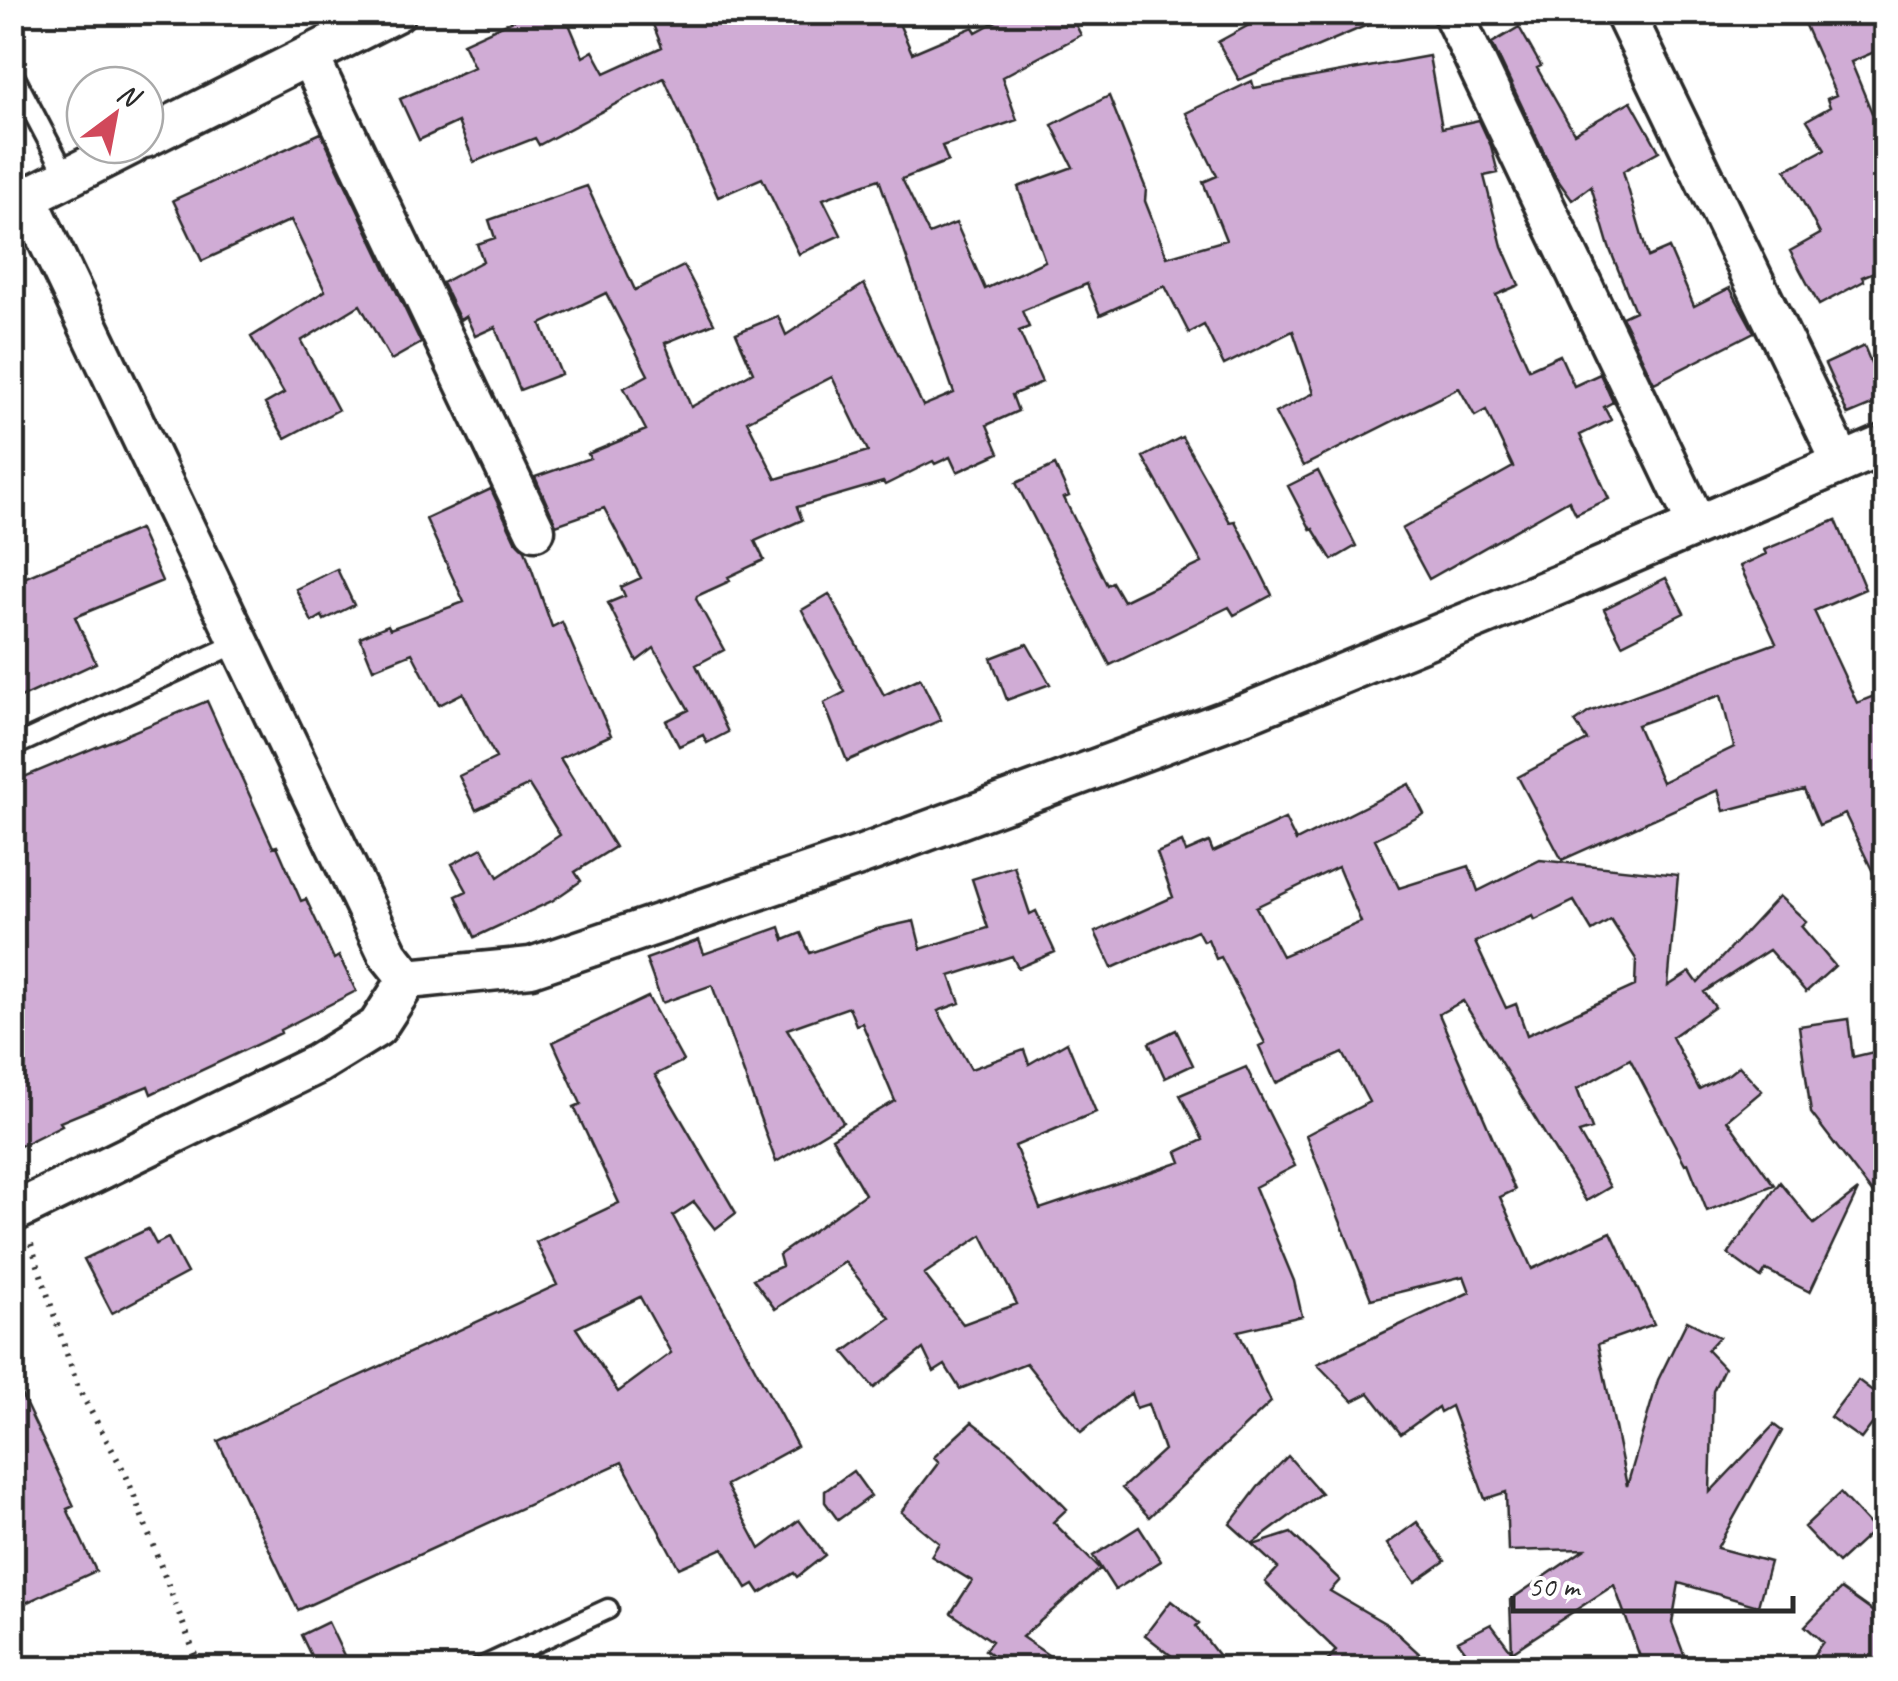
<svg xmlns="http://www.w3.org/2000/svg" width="1898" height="1681" font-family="Caveat,sans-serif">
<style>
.building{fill:#d0acd5;stroke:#2b2b2b;stroke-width:2.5;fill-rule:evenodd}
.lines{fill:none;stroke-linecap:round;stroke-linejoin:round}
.service-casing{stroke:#2b2b2b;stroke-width:25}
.minor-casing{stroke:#2b2b2b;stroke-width:45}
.path{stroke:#2b2b2b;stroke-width:6;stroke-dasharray:2.5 8;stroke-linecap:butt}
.service{stroke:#fff;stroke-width:18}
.minor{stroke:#fff;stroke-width:38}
</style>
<rect width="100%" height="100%" fill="#fff"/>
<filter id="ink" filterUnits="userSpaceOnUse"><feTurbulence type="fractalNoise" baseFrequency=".01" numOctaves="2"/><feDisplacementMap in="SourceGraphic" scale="20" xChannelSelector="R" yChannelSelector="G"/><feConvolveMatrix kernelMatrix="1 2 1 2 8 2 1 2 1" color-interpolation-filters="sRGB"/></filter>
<g filter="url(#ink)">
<path class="building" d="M531,12H564L583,57L593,51L605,73L662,47L648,12H709L713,25L741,12H894L912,53L973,27L976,32L1013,12H1069L1081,35L1002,77L1017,120L942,146L948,161L902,179L929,234L956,223L985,289L1045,261L1018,187L1073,167L1052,125L1109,96L1146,189L1145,201L1167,257L1226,240L1203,182L1217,176L1186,113L1252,81L1254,88L1429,56L1442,128L1479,120L1491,146L1498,173L1484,176L1502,246L1519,285L1496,295L1529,369L1560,355L1574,386L1600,374L1613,402L1604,407L1611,420L1580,435L1609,499L1576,514L1569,500L1429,579L1402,529L1513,467L1486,410L1475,416L1459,388L1303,466L1275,413L1314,393L1293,331L1224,365L1204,325L1189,333L1165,286L1100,315L1087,284L1022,311L1029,327L1019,331L1042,382L1012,395L1018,411L987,425L999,453L957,472L950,457L935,464L933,461L885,485L883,482L797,507L802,520L755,541L764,560L728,577L730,581L697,596L696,599L724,650L696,665L728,732L707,743L703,735L679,746L666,721L689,710L654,648L637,661L608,603L625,596L621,587L641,578L604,508L556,525L535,477L590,458L588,454L646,430L624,388L648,375L606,293L541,324L561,374L520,390L495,327L475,336L466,316L460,320L442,283L483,261L477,244L495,238L489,220L587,186L635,290L684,266L714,323L665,343L691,407L753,372L736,333L778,316L786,335L864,284L923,406L954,393L879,179L823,199L841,235L799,254L762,178L718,197L664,78L539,145L535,138L474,162L458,122L419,140L400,99L474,67L463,43ZM832,377L868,451L776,479L747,421Z
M1273,12H1398L1239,80L1218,42Z
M1799,12H1886V47L1851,62L1872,113L1886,108V267L1862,277L1864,281L1819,305L1790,251L1820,234L1786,170L1825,149L1807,120L1830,107L1827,99L1836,95Z
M1519,27L1541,66L1537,68L1574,133L1631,101L1659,151L1623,171L1648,257L1669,248L1694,306L1730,288L1754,332L1654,383L1622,317L1635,311L1609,247L1591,186L1572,200L1555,176L1492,43Z
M321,133L421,343L391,360L360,305L301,341L338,410L285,438L265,404L284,393L251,337L325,291L291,220L202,261L173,200Z
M1864,346L1886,399L1848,415L1825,364Z
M1182,437L1230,522L1235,521L1272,595L1234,615L1229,607L1110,665L1016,483L1055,465L1069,496L1064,498L1107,585L1112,582L1123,601L1202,563L1143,457Z
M1318,471L1356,546L1332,560L1313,529L1311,530L1288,486Z
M491,489L515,540L525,550L552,627L562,622L611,735L560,758L615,847L575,872L581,881L552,901L475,937L456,896L467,891L452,864L482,848L498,877L560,835L529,785L476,810L459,776L496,758L463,693L439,705L412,653L373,669L360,637L388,625L390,629L464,602L426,519Z
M1836,520L1865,589L1814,611L1857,703L1886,691V899L1845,814L1819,825L1804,790L1724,811L1718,790L1562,860L1518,777L1587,740L1575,722L1589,712L1776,643L1740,566L1766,554L1764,550ZM1721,695L1734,747L1662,782L1637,725Z
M139,529L162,581L75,617L96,663L12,702V583Z
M337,569L354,605L324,620L322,616L312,622L296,589Z
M1666,578L1684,613L1622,644L1604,609Z
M829,594L884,695L920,678L941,720L847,761L824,703L845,692L802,610Z
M1027,644L1050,684L1007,700L991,658Z
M207,701L273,847L277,846L301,901L306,899L334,959L339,956L356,991L280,1030L281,1033L151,1094L148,1086L60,1122L62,1125L12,1150V782Z
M1409,784L1424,814L1375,839L1399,888L1469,866L1478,891L1540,860L1678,875L1668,986L1690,972L1698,983L1779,896L1806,921L1801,926L1835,966L1806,992L1769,950L1704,992L1715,1007L1672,1037L1699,1089L1729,1074L1739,1066L1762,1091L1727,1120L1774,1185L1707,1211L1688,1163L1685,1164L1630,1059L1577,1089L1592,1129L1579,1133L1610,1187L1586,1201L1463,1001L1439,1014L1515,1190L1500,1197L1532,1269L1611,1232L1654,1324L1598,1344L1627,1486L1658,1380L1687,1321L1719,1337L1707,1350L1724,1368L1713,1391L1710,1492L1774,1425L1782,1431L1717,1548L1770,1562L1758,1606L1679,1583L1672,1623L1689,1668H1644L1614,1585L1512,1652L1524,1668H1478L1458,1641L1491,1624L1512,1652L1510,1600L1585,1549L1508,1551L1506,1492L1485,1499L1451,1406L1440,1412L1438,1407L1401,1434L1369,1393L1353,1401L1317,1364L1470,1292L1464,1276L1371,1299L1306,1135L1369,1102L1343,1053L1276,1083L1259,1046L1265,1043L1221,957L1216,959L1208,939L1203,941L1197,930L1112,968L1095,932L1173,897L1157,853L1182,842L1186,852L1209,842L1213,852L1285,819L1296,841ZM1338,867L1361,922L1282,956L1256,907ZM1574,901L1592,931L1611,920L1636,959L1635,986L1527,1035L1516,1004L1506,1008L1475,942L1533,916L1535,920Z
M1014,866L1030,914L1036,911L1055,952L1018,968L1012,956L950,976L960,1003L938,1011L971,1069L1024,1050L1029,1064L1067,1042L1096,1112L1015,1146L1040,1209L1181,1162L1177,1152L1203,1140L1180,1095L1246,1067L1295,1166L1255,1187L1294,1281L1302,1316L1238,1331L1271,1402L1149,1517L1122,1488L1164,1450L1148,1404L1136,1408L1131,1393L1081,1432L1026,1363L960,1389L945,1365L934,1372L923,1349L874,1388L844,1352L890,1318L845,1262L775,1309L753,1279L782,1266L779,1255L865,1194L832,1138L895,1101L862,1023L856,1025L849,1007L787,1029L843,1122L776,1162L712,985L662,1003L646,959L699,940L704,954L780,927L784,940L801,933L810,953L877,929L914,921L921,949L988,928L972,879ZM982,1235L1017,1304L963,1324L924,1274Z
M648,997L683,1061L655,1075L736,1213L715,1229L694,1202L673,1216L797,1446L726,1485L760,1549L799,1520L825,1555L797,1577L794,1573L760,1593L754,1584L747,1588L723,1548L679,1568L622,1462L298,1610L218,1441L557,1285L536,1242L619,1203L574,1107L581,1104L553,1042ZM640,1297L671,1353L618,1392L576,1328Z
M1848,1019L1853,1057L1886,1049V1211L1811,1113L1799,1026Z
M1176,1030L1193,1065L1165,1078L1149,1043Z
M1780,1182L1814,1224L1858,1190L1810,1292L1766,1270L1761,1278L1728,1254Z
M148,1229L156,1244L168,1238L187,1273L112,1313L84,1259Z
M12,1375L74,1506L67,1509L96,1571L12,1609Z
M1858,1380L1886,1401V1406L1861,1439L1830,1417Z
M972,1422L1012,1453L1067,1509L1053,1522L1100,1569L1022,1637L1067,1668H1011L985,1650L992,1641L951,1613L972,1581L931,1556L939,1543L901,1512L939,1462L934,1457Z
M1288,1456L1321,1493L1252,1544L1230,1524L1258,1487Z
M853,1471L871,1496L838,1520L825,1502V1491Z
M1840,1493L1874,1530L1838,1563L1804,1527Z
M1417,1522L1445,1561L1415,1582L1387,1544Z
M1139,1527L1161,1561L1115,1590L1093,1556Z
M1291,1533L1340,1580L1330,1591L1388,1625L1435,1668H1322L1336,1650L1265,1582L1278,1568L1253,1545Z
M1841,1589L1886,1621V1668H1804L1823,1642L1805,1626Z
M1171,1601L1199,1623L1196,1626L1228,1668H1187L1145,1635Z
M328,1622L350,1668H317L301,1635Z"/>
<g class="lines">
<defs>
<path id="service" d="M12,72L67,177
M12,747L240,642
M480,1668L608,1609"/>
<path id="minor" d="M1452,12L1697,525
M1624,12L1841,461
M309,56L535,530
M145,138L396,12
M27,197L388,954L408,979
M12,205L131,145
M408,979L531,967L862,855L1249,712L1561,584L1886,444
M12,1213L317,1064L377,1027L408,979"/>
</defs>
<use href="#service" class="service-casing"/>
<use href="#minor" class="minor-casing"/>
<path class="path" d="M31,1244L78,1388L126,1475L200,1668"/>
<use href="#service" class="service"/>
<use href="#minor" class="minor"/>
</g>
</g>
<rect width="1898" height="1681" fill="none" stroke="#fff" stroke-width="50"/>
<rect x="25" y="25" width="1848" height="1631" fill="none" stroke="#2b2b2b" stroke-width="4" filter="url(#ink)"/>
<g transform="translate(115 115) rotate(32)"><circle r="48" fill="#ffffff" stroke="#aaaaaa" stroke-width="2.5"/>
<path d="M0-8L18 38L0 25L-18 38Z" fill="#d1495b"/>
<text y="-15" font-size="28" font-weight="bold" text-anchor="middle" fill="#2b2b2b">N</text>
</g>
<path d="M1513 1596v15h280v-15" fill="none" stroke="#2b2b2b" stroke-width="5"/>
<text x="1528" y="1596" font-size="30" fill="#2b2b2b" stroke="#ffffff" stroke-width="8" paint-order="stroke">50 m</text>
</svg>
